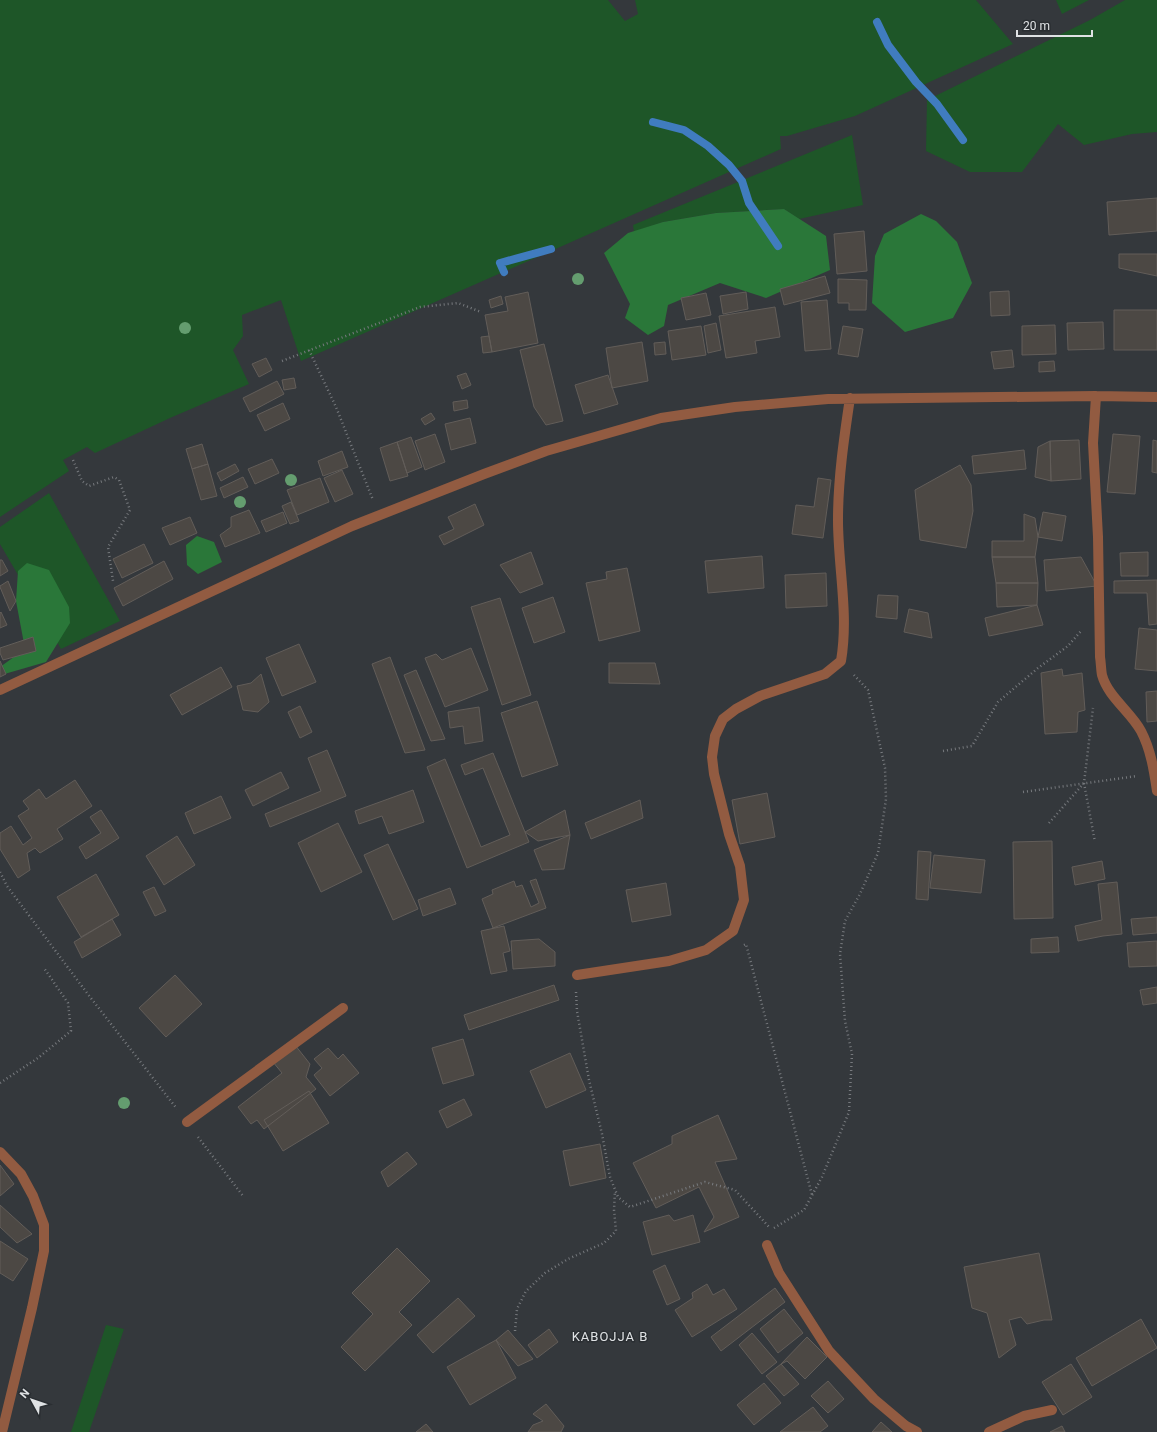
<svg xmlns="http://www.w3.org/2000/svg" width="1157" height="1432" font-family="Roboto,sans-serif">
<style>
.green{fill:#1e5628}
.forest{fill:#2a7739}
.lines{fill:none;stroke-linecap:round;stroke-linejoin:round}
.stream{stroke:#407cbf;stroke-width:8}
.building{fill:#4c4844;stroke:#625d59}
.path{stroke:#777a7e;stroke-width:2.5;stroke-dasharray:1 3;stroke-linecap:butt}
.street{stroke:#925b41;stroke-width:10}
.tree{fill:#649d6f}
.labels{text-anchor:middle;stroke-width:3;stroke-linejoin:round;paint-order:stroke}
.quarter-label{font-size:13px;letter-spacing:1px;fill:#dfe2e4;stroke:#2a2e32}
</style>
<rect width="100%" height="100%" fill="#34383c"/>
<path class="green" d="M0,0H608L625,21L638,14L635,0H976L1013,44L855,116L787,136H780L781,149L560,247L301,361L281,300L242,315L243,336L233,350L249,384L170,418L95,453L87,447L63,460L69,471L0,517Z
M1056,0H1089L1062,14Z
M1125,0H1157V132L1132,134L1084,145L1058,124L1022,172H970L926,151L927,100L1090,20Z
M852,135L863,205L799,219L784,209L716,213L663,222L634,232L633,225Z
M49,493L120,621L61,649L0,544V527Z
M106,1325L124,1329L89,1432H71Z"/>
<path class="forest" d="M784,209L826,236L830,270L766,298L720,283L668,305L664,326L648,335L625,318L630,304L604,253L628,233L663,222L716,213Z
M921,214L936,221L957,242L972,283L953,318L905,332L872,303L875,256L884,234Z
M197,536L214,542L222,562L198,574L187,565L186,545Z
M27,563L49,570L69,607L70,623L46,662L1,675L0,667L25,649L16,601L18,571Z"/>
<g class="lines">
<path class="stream" d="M877,22L888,45L916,82L937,104L963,140
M653,122L684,130L708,146L729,165L742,181L749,203L778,246
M504,272L500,263L551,249"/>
</g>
<path class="building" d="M1157,198V231L1109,235L1107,202Z
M864,231L867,271L837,274L834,234Z
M1119,254H1157V276L1119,268Z
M825,276L830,293L784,305L780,289Z
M838,279L867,280L866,310H849V303H838Z
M1009,291L1010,315L991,316L990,292Z
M528,292L538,343L492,352L485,315L508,311L505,297Z
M746,292L748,309L723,314L720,296Z
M706,293L711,315L686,320L681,298Z
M501,296L503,304L491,308L489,300Z
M827,300L831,349L805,351L801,302Z
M775,307L780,337L755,341L757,353L726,358L719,316Z
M1114,310H1157V350H1114Z
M1103,322L1104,349L1068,350L1067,323Z
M716,323L721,350L708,353L704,326Z
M1055,325L1056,354L1022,355V326Z
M701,326L706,355L672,360L668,331Z
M843,326L863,329L858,357L838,354Z
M489,336L492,352L483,353L481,337Z
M642,342L648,381L612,388L606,348Z
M665,342L666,354L655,355L654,343Z
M544,344L563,421L546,425L534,407L520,350Z
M1012,350L1014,367L994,369L991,352Z
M266,358L272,370L259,377L252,364Z
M1054,361L1055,371L1039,372V362Z
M466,373L471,385L462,389L457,376Z
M608,375L618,404L584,414L575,385Z
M294,378L296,388L284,390L282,380Z
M277,381L284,394L250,412L243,398Z
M467,400L468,408L454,411L453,402Z
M283,403L290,419L265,431L257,415Z
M431,413L435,419L425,425L421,419Z
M470,418L476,443L451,450L445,424Z
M435,434L445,462L425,470L415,441Z
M1113,434L1140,436L1135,494L1107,492Z
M411,437L422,467L407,473L397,442Z
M1079,440L1081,479L1051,481L1050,441Z
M1153,440L1157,441V473L1152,472Z
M1050,441L1051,481L1035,477L1038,447Z
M397,442L408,476L390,481L380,448Z
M202,444L208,464L192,469L186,449Z
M1024,450L1026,469L974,474L972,456Z
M342,451L348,467L323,476L318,461Z
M272,459L279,473L255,484L248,469Z
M208,464L217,496L201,500L192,469Z
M235,464L239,471L221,481L217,473Z
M960,465L971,485L973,511L966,548L920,540L915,490Z
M342,470L353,494L335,502L324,478Z
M243,477L248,487L224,498L220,488Z
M320,478L329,502L297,515L287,490Z
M818,478L831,480L823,538L792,534L796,505L814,507Z
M291,502L299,521L290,524L282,506Z
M475,504L484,525L444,545L439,536L454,529L448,517Z
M249,510L260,533L225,547L220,535L231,527V517Z
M283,512L287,523L266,532L261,521Z
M1043,512L1066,516L1062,541L1038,537Z
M1024,514L1035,518L1038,537L1035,557H992V541H1024Z
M190,517L197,533L170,545L162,528Z
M144,544L153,563L122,578L113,559Z
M531,552L543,584L520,593L500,565Z
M1148,552V576H1121L1120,553Z
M762,556L764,588L708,593L705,561Z
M992,557H1035L1038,583H996Z
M1081,557L1097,586L1046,591L1044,560Z
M0,560H2L8,571L0,576Z
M164,561L173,579L123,606L114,588Z
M627,568L640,631L599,641L586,583L607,579L606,572Z
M826,573L827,606L786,608L785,575Z
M1157,580V624L1149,625L1147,593H1114V581Z
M8,581L16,601L10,611L0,587V586Z
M996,583H1038L1037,605L997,607Z
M878,595L898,596L897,619L876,617Z
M553,597L565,632L534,643L522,608Z
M500,598L531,695L502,705L471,607Z
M1037,605L1043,625L989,636L985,618Z
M909,609L928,613L932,638L904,632Z
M1,612L7,625L0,628V613Z
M1139,628L1157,630V671L1135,669Z
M33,637L36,651L3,660L0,653V648Z
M299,644L316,682L282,696L266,658Z
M471,648L488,690L445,707L425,658L436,654L442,660Z
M390,657L425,750L405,753L372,664Z
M0,661L6,674L0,677Z
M609,663H655L660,684L609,683Z
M221,667L232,687L182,715L170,695Z
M1062,669L1063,676L1082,673L1085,710L1078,712L1077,732L1045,734L1041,673Z
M416,670L445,739L431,741L404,675Z
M261,674L269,702L258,712L243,710L237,686L251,683Z
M1157,691V721L1147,722L1146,692Z
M537,701L558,765L522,777L501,713Z
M300,706L312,732L300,738L288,712Z
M479,707L483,741L465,744L463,726L450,728L448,712Z
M327,750L346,796L270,827L265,814L321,791L308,758Z
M493,753L529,842L467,868L427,767L445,759L481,847L510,835L483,768L465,775L461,765Z
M281,772L289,788L253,806L245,790Z
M75,780L92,806L57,829L63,839L40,853L35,848L27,853L30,870L18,878L0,849V833L11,826L23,845L32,838L18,816L29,809L23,801L39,789L46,799Z
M413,790L424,822L389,834L382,816L359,824L355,811Z
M767,793L775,837L740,844L732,800Z
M221,796L231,818L194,834L185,813Z
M640,800L643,818L591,839L585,823Z
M101,810L119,838L86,859L79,847L101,833L90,817Z
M565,810L570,835L538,841L525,832Z
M338,823L362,872L321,892L298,843Z
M570,835L564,869L542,870L534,850Z
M177,836L195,865L164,885L146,856Z
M1052,841L1053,918L1014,919L1013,842Z
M388,844L418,909L393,920L364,855Z
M918,851L931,852L928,900L916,899Z
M934,855L985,860L981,893L930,888Z
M1102,861L1105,879L1075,885L1072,867Z
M96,874L119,915L81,937L57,897Z
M536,879L546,908L493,928L482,899L493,894L492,890L514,881L516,887L522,885L531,907L539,903L530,881Z
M1117,882L1122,934L1103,936L1078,941L1075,926L1102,920L1098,884Z
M666,883L671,915L632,922L626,890Z
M154,887L166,911L155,916L143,892Z
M450,888L456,904L423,916L418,900Z
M1157,917V933L1133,935L1131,919Z
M112,919L121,935L82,958L74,942Z
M504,926L510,951L503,953L507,971L491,974L481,931Z
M1058,937L1059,952L1031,953V939Z
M539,939L555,952V966L513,969L511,941Z
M1157,941V966L1129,967L1127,943Z
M175,975L202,1004L166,1037L139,1008Z
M554,985L559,1000L469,1030L464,1015Z
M1157,987V1003L1143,1005L1140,990Z
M463,1039L474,1075L443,1084L432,1048Z
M295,1045L310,1064L306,1077L316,1089L264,1129L257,1120L251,1124L238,1107L282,1073L273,1062Z
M328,1048L338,1059L343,1054L359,1073L330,1096L314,1075L322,1068L314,1059Z
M570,1053L586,1090L546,1108L530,1071Z
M309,1091L329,1123L283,1151L264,1120Z
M464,1099L472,1115L447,1128L439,1111Z
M718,1115L737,1159L715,1162L739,1217L704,1232L714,1217L699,1187L656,1208L633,1163L672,1144V1136Z
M600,1144L606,1178L570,1186L563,1151Z
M407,1152L417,1164L388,1187L381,1172Z
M0,1165L14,1184L0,1196Z
M0,1205L32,1234L17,1243L0,1227Z
M669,1215L674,1221L693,1215L700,1242L652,1255L643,1222Z
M0,1241L28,1259L13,1281L0,1273Z
M397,1248L430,1281L399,1312L412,1325L365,1371L341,1347L373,1314L352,1293Z
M1039,1253L1052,1320H1044L1027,1324L1021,1317L1009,1320L1016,1345L999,1358L987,1313L972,1308L964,1267Z
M665,1265L680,1299L667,1305L653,1271Z
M707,1284L713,1295L724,1289L737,1309L692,1337L675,1310L693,1298L692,1293Z
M775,1288L785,1302L721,1351L711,1337Z
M458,1298L475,1316L433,1353L417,1335Z
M784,1309L803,1333L778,1353L760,1329Z
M1141,1319L1157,1348L1092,1386L1076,1358Z
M549,1329L558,1342L537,1358L528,1345Z
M508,1330L533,1359L518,1366L496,1340Z
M752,1333L777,1362L762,1374L739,1345Z
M807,1337L827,1357L805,1379L787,1361L781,1364Z
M496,1340L516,1378L470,1405L447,1367Z
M781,1364L799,1384L784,1396L766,1376Z
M1071,1364L1092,1397L1063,1415L1042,1382Z
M828,1381L844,1399L828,1413L811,1396Z
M764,1383L781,1403L754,1425L737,1405Z
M546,1404L564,1426L561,1432H528L533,1425L543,1421L533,1414Z
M813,1407L828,1426L820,1432H780Z
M881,1422L892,1432H872Z
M426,1424L433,1432H416Z
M1062,1426L1065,1432H1050Z"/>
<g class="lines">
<path class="path" d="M309,350L336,407L373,500
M282,361L420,307L458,303L481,312
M73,460L82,481L89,486L114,477L119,480L130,510L108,547L113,581
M943,751L972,746L998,702L1038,668L1068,646L1081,631
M1084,783L1095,842
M1023,792L1137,776
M1049,823L1084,783L1093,708
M0,872L7,886L87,993L177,1109
M744,945L746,944L812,1195
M576,992L577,1011L589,1080L602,1134L610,1177L618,1197L630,1207L705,1182L735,1190L770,1228
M0,1083L38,1058L71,1031L68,1003L44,968
M198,1137L243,1196
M774,1228L804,1210L822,1177L849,1112L852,1054L845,1021L840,954L845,921L860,894L878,853L886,799L885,768L868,690L853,674
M515,1331L517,1309L526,1291L545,1273L568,1259L604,1243L616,1231L614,1210L615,1191"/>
<path class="street" d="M1096,396L1093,443L1098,537L1100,657C1101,663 1101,670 1102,675C1108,697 1131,712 1141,731C1151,750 1154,771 1157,791
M0,690L352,526L484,474L546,451L661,418L735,407L828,399L1096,396L1157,397
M577,975L669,961L706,950L733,931L744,900L740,866L729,834L714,774L712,757L715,736L723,719L736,709L760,696L825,674L841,661C849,614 838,567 838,520C838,479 844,438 850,398
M187,1122L343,1008
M0,1152L21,1174L33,1196L44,1225V1251L32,1308L2,1432
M767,1245L779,1273L829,1351L874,1399L906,1426L917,1432
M989,1432L1024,1416L1052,1410"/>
</g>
<g class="tree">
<circle cx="578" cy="279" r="6"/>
<circle cx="185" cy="328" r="6"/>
<circle cx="291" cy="480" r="6"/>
<circle cx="240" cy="502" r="6"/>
<circle cx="124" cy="1103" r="6"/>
</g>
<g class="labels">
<g class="quarter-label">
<text x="610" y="1341">KABOJJA B</text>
</g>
</g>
<g transform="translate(32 1400) rotate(310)" stroke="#2a2e32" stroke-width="3" paint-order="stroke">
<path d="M0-3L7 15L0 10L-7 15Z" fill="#dfe2e4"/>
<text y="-6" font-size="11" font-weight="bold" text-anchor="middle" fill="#dfe2e4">N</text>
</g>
<path d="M1017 30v6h75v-6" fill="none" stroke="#dfe2e4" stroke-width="2"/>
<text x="1023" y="30" font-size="12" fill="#dfe2e4" stroke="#2a2e32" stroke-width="3" paint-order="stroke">20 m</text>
</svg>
